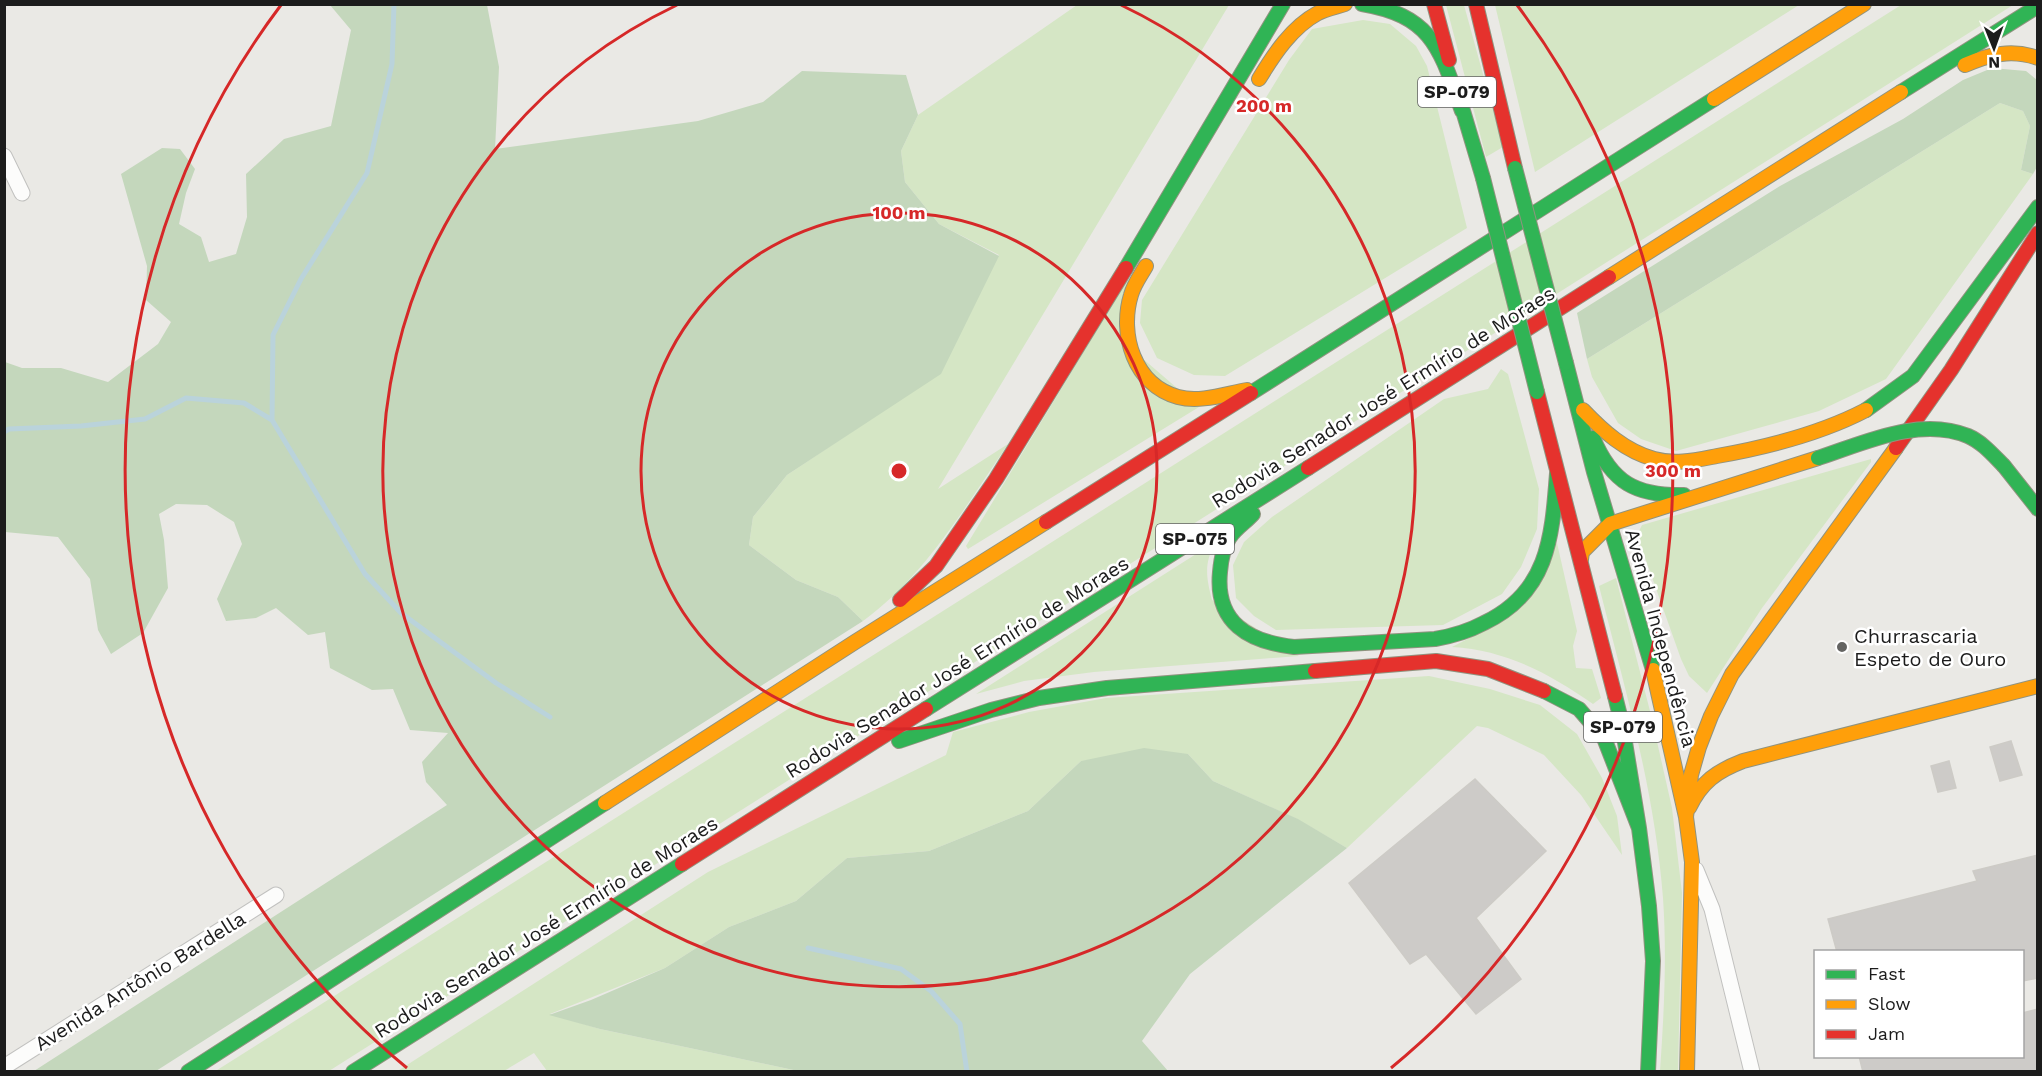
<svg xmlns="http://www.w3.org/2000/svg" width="2042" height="1076" font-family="'Work Sans',sans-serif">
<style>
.grass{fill:#d5e6c5}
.forest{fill:#c4d7bc}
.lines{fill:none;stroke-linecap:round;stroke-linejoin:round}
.stream{stroke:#bad3db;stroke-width:5}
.building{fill:#cdcbc8;stroke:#cdcbc6;stroke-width:1.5}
.street-casing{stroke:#c1c1bf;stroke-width:17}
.fast-casing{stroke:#90937f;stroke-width:16}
.slow-casing{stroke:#90937f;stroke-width:16}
.jam-casing{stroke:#90937f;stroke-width:16}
.street{stroke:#fcfcfb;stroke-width:15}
.fast{stroke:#30b455;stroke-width:14}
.slow{stroke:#ff9f0a;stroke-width:14}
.jam{stroke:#e5322d;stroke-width:14}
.fast-bridge-casing{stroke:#90937f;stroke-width:16;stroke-linecap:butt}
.fast-bridge{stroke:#30b455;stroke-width:14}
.ring{fill:none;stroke:#d62828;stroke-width:3}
.poi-dot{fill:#646462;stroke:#fff;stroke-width:2}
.labels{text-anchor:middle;stroke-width:5;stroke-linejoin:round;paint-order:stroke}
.shield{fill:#fff;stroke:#606060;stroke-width:1.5}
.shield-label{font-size:18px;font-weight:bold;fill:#1c1c1c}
.street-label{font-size:20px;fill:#1c1c1c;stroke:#fff}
.poi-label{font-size:20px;fill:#1c1c1c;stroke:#fff;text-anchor:start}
.centre{fill:#d62828;stroke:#fff;stroke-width:3}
.ring-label{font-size:18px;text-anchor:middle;font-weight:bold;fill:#d62828;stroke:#fff;stroke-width:5;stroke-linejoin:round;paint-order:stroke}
</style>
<rect width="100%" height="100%" fill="#eae9e5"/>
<path class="grass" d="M1077,5H1229L938,489L1008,444C965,507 925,576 863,621L838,597L796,580L749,545L753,517L787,475L865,423L999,255L939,224L905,182L901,151L918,115Z
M1446,5H1464L1503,147L1486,157Z
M1495,5V4L1799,5L1535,172Z
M1901,5H2013L329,1071L214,1072Z
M1363,20L1390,24L1416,46L1427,66L1467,228L1225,376L1194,375L1157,358L1140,323L1142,300L1289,60L1312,29Z
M2000,103L2023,111L2030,126L2021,170L2033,174L1886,379L1819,411L1676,451L1641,439L1618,423L1592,377L1587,359Z
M1129,277L1120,339L1199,407L968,549L966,546Z
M1501,369L1508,374L1539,489L1537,529L1521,567L1502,594L1443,625L1276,630L1254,616L1236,598L1233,565L1244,542L1272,517L1444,399L1488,389Z
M1871,459V462L1762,608L1707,693L1689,676L1681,659L1637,535L1642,525Z
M1215,542C1204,565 1206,576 1212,600L1299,656L1094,672L1024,681L976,694Z
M1557,543L1577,631L1573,646L1576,668L1592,669L1601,698L1593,704C1550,674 1506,650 1452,647L1483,631Z
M1616,578L1651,715L1672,808L1682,893L1678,1071H1660C1664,1014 1667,956 1663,898C1655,792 1625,689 1599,586Z
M1429,676L1490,689L1540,705L1577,734L1602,778L1617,816L1622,855L1581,795L1544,755L1488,728L1477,726L1347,848L1297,819L1213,781L1188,754L1081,761L1028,811L929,851L847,858L796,901L729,927L665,968L550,1014L600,1029L798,1071H547L534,1053L504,1071L396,1072L708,872L946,755L953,732L1029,712L1106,698Z"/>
<path class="forest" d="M330,5H487L499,67L495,149L698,121L763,102L802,71L906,75L918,115L901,151L905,182L939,224L999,256L941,374L787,475L753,517L749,545L796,580L838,597L863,621L156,1071H34L447,805L426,782L422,762L448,733L410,730L393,689L372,690L330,668L325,632L308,635L276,608L256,618L226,621L217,599L242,544L234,522L207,505L176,504L159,514L164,540L168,588L143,633L111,654L98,630L90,579L58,537L5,532V362L22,368H61L108,382L158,344L171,322L146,300L147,266L121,174L162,148L180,149L195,169L186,193L179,224L201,237L209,262L236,254L247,217L246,174L284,139L331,126L351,30Z
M1992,68L2026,71L2037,80L2038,165L2033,174L2021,170L2030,126L2023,111L2000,103L1587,359L1577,313L1780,186L1903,119L1963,80Z
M1144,748L1188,754L1213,781L1298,819L1347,848L1190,974L1142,1041L1168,1071H798L600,1029L549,1015L591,1000L665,968L729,927L796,901L847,858L929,851L1028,811L1081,761Z"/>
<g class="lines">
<path class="stream" d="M394,4L392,64L367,173L301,279L273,335L272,420L365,574L401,613L496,683L550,717
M4,432L9,429L81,426L145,419L186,398L244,403L272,420
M808,948L901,969L931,991L960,1024L967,1072"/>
</g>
<path class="building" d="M2011,741L2022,775L2000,781L1990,747Z
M1949,761L1956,788L1938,792L1931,766Z
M1475,779L1546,851L1476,918L1521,979L1476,1014L1426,954L1410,964L1349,883Z
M2038,855V978L2022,981V952H1837L1828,919L1977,881L1973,871Z
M2038,1009V1072H1863L1859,1056H2022V1013Z"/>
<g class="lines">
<defs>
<path id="street" d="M4,156L22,193
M1696,870L1712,909L1752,1072
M4,1067L276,895"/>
<path id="fast" d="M1362,4C1433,16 1440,49 1462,111
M1901,92L2038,6
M1458,94L1483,178
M1126,268L1283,4
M1566,363L1594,472L1653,670
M1251,393L1714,99
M1866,410L1913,376L2038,207
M1593,438C1612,483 1636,496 1684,495
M2004,466L2038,509
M1253,514C1246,522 1236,528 1230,537C1223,547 1221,560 1220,572C1215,623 1249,642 1294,647L1435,639C1453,636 1469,631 1484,623C1549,592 1552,537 1557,473
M1544,691L1579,709L1604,738L1639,828
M1615,696L1622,724L1639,828L1649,906L1653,961L1648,1072
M926,709L1308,468
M899,741L991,710L1039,698L1107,688L1315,671
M188,1072L605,803
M353,1072L682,864"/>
<path id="slow" d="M1965,65C1990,54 2012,49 2038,58
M1259,79C1274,54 1292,27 1318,13C1326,9 1336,7 1345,4
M1714,99L1864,4
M1146,266C1141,275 1134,284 1131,295C1119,334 1134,385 1178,397C1200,403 1225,394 1247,390
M1609,277L1901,92
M1583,410C1603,431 1625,451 1654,459C1675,465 1696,460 1717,456C1768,447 1820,434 1866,410
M1581,559L1582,552L1610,524L1818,458
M1653,670L1686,817L1692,862L1687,1072
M605,803L855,642L1046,522
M1689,808C1701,782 1717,771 1743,761L2038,686
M1686,817L1691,775L1699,747L1711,716L1732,674L1896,448"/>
<path id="jam" d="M1434,4L1449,60
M1476,4L1515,168
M1537,392L1615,696
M1896,448L1951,370L2038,233
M1308,468L1609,277
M1046,522L1251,393
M900,600L936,566L996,479L1126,268
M1315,671L1436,661L1488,669L1544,691
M682,864L926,709"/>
</defs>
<use href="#street" class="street-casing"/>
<use href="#fast" class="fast-casing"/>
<use href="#slow" class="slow-casing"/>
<use href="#jam" class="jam-casing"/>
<use href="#street" class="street"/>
<use href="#fast" class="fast"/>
<use href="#slow" class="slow"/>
<use href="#jam" class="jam"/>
<defs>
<path id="fast-bridge" d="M1515,168L1566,363
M1483,178L1537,392
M1818,458C1864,443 1920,416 1968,436C1982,442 1993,455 2004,466"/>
</defs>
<use href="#fast-bridge" class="fast-bridge-casing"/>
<use href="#fast-bridge" class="fast-bridge"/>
</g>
<g class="ring">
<circle cx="899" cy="471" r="258"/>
<path d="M1121 5A516 516 0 1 1 677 5"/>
<path d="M407 1068A774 774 0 0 1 281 5M1517 5A774 774 0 0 1 1391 1068"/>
</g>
<circle class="poi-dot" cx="1842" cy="647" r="6"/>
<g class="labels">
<g class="shield">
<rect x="1418" y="77" width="78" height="30" rx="4.5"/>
<rect x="1156" y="524" width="78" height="30" rx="4.5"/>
<rect x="1584" y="712" width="78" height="30" rx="4.5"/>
</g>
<g class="shield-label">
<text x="1457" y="98">SP-079</text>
<text x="1195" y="545">SP-075</text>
<text x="1623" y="733">SP-079</text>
</g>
<g class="street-label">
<text transform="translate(1383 397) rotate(-32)" y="7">Rodovia Senador José Ermírio de Moraes</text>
<text transform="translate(1661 638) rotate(75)" y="7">Avenida Independência</text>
<text transform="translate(957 667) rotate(-32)" y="7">Rodovia Senador José Ermírio de Moraes</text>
<text transform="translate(546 927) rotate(-32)" y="7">Rodovia Senador José Ermírio de Moraes</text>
<text transform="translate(140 981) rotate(-32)" y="7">Avenida Antônio Bardella</text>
</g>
<g class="poi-label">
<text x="1854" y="643">Churrascaria<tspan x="1854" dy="23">Espeto de Ouro</tspan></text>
</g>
</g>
<circle cx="899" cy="471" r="9" class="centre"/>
<g class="ring-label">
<text x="1264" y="112">200 m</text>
<text x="899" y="219">100 m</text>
<text x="1673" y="477">300 m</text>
</g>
<rect width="2042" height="1076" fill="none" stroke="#1c1c1c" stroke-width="12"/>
<rect x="1814" y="950" width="210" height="108" fill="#ffffff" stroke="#a4a4a4" stroke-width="1.5"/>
<rect x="1826" y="970" width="30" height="9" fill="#30b455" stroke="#a4a4a4" stroke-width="1.5"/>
<text x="1868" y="980" font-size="18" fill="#1c1c1c">Fast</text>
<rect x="1826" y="1000" width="30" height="9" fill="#ff9f0a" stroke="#a4a4a4" stroke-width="1.5"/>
<text x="1868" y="1010" font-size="18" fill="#1c1c1c">Slow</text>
<rect x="1826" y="1030" width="30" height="9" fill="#e5322d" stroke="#a4a4a4" stroke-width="1.5"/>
<text x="1868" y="1040" font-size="18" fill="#1c1c1c">Jam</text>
<g transform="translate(1994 48) rotate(179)" stroke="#ffffff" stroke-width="4.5" paint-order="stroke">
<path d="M0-4.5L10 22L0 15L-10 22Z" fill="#1c1c1c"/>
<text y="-9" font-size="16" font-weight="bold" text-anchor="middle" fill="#1c1c1c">N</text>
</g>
</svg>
